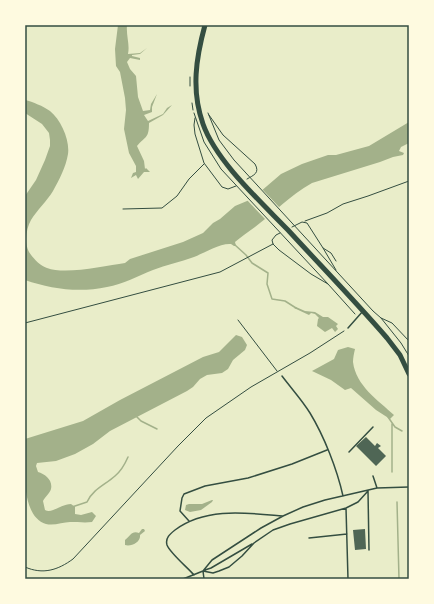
<svg xmlns="http://www.w3.org/2000/svg" width="434" height="604" font-family="Cabin,sans-serif">
<style>
.water{fill:#a3b18a}
.pier{fill:#e9edc9}
.lines{fill:none;stroke-linecap:round;stroke-linejoin:round}
.stream{stroke:#a3b18a;stroke-width:1.5}
.building{fill:#4f6655}
.path{stroke:#344e41;stroke-width:1}
.service{stroke:#344e41;stroke-width:1.5}
.secondary{stroke:#344e41;stroke-width:5}
.neatline{fill:none;stroke:#344e41;stroke-width:1.5}
</style>
<rect width="100%" height="100%" fill="#e9edc9"/>
<path class="water" d="M118,25H127C126,36 130,44 128,54L140,53L147,48L140,54L132,55V56L140,58V60L130,58L127,62L130,69L136,76L138,97L143,111L150,110L151,104L157,94L152,107V112L144,115L148,121L163,114L167,108L172,105L163,115L149,123C149,139 145,136 137,146L144,161L145,169L146,168L150,172H144L138,179L136,175L131,178L133,173L136,172V166L129,153L124,129L126,110L125,98L120,72L116,66L115,49Z
M25,100C33,102 43,106 50,111C61,120 70,140 68,154C66,167 59,180 53,191C47,201 37,210 31,220C26,229 24,243 29,252C33,258 40,266 47,268C65,275 105,266 125,263L130,259L183,242L203,233L213,223L220,219L235,206L247,201L260,192L281,174L302,164L328,155H336L369,146L409,122V143L401,147L399,151L404,153L403,155L393,157L380,162L312,183C289,196 275,212 255,227C248,232 241,237 235,242L236,246H234L231,244C220,243 204,253 194,257C180,262 166,265 153,270C138,276 123,284 107,287C79,293 51,289 25,280V196L36,180L45,160L50,146V140L49,133L42,124L25,113Z
M296,307L305,311L315,312L323,317H328L338,324L336,326L338,329L335,332L332,328L325,332L317,326L318,319L319,318L315,314L311,313L309,315L294,308Z
M236,335L242,337L247,345L245,350L233,360L228,369L222,373L207,375L200,379L193,387L187,391L110,431L93,444L75,454L56,461L37,463L36,466L38,472C45,474 53,480 51,489C50,493 45,497 43,501L45,510C52,514 61,504 71,504L75,507V514L81,515L92,512L96,516L92,522C85,523 78,522 70,522C63,522 54,526 46,524C19,516 25,461 25,439L83,421L120,400L203,357L219,352Z
M348,347L355,349C354,353 353,358 353,362C356,386 378,400 394,415L390,419L376,410L351,388L345,390L331,380L312,371L334,359L338,350Z
M212,500H213L212,502L201,510L190,512L185,510L186,505L189,504H202Z
M142,529H144L145,531L140,535C141,542 131,547 125,545V540C130,536 132,530 139,533Z"/>
<path class="pier" d="M261,188L280,208L266,220L246,199Z"/>
<g class="lines">
<path class="stream" d="M235,245L246,255L252,263L268,273L267,284L272,299L285,301L296,308
M135,415L141,421L157,429
M388,417L395,427L402,431
M392,424V472
M397,502L399,579
M72,507L87,502C93,489 105,485 115,476C121,471 125,464 128,457"/>
</g>
<path class="building" d="M366,437L375,446L377,443L381,446L378,448L386,456L376,466L356,446Z
M365,529L366,549L355,550L353,530Z"/>
<g class="lines">
<path class="path" d="M190,86V77
M192,103L193,110
M194,113L204,142L221,169L328,284
M208,113L219,140L234,160L373,311L381,318L392,323L409,341
M209,115L223,135L255,164C260,173 254,175 247,179
M195,118L194,125L195,134L204,163L222,187L228,189L236,186
M123,209L162,208L177,196L189,179L204,164
M305,221L327,213L343,204L368,196L409,181
M292,227L302,222L307,223L323,248L331,253L336,261
M280,233L276,235L272,240L273,244L279,250L311,274L328,284L355,314
M323,248L336,270
M381,318L401,343L409,356
M238,320L277,371
M25,323L220,272L273,244
M25,567C43,575 58,570 73,559L178,446L206,418L251,387L310,353L344,331"/>
<path class="service" d="M348,328L363,311
M282,376C291,388 302,400 310,413C324,436 337,469 343,496
M349,452L373,427
M373,476L377,488
M368,491L369,550
M346,508L348,579
M189,521L180,511L182,498L184,494L205,486L248,478L292,464L327,450
M309,538L347,534
M205,570L211,568L252,544
M203,571L213,573L219,571L229,567L242,556L254,543L273,530L290,524L346,508L358,502L368,491
M203,571L204,579
M194,575C188,568 170,553 167,545C165,538 170,534 175,530C206,507 247,513 283,516
M183,579L203,571L212,560L261,528L283,516L303,507L325,500L377,488L409,487"/>
<path class="secondary" d="M205,25C196,58 191,90 203,124C216,161 260,201 288,230C321,266 355,301 387,338L400,355L409,374"/>
</g>
<rect width="434" height="604" fill="none" stroke="#fefae0" stroke-width="52"/>
<rect x="26" y="26" width="382" height="552" class="neatline"/>
</svg>
